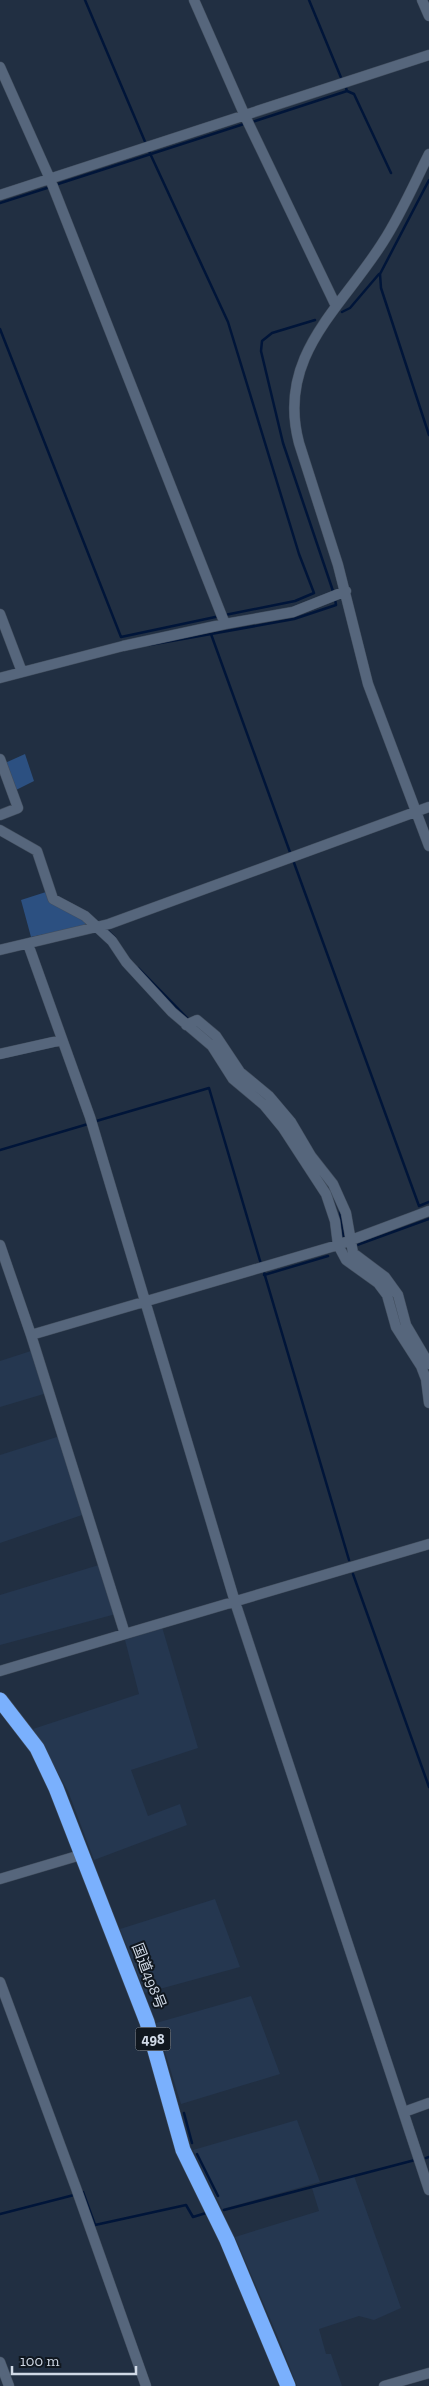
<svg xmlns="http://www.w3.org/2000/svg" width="429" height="2386" font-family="'Zilla Slab','Noto Sans JP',serif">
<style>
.built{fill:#253750}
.green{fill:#2c5081}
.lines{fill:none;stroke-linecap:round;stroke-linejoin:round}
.stream{stroke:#001539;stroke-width:2.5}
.minor-casing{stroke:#414d5d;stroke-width:11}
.highway-casing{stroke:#414d5d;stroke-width:16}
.minor{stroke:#56667c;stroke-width:10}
.highway{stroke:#7ab0fd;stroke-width:15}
.labels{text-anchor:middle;stroke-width:4;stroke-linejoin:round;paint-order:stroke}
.shield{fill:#10171f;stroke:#969faa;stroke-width:1}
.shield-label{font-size:14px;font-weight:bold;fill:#d0d9e6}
.street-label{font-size:15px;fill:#d0d9e6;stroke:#10171f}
</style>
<rect width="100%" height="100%" fill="#212f42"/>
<path class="built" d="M34,1350L47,1393L0,1407V1361Z
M60,1436L85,1514L0,1543V1455Z
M99,1565L116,1614L0,1645V1595Z
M162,1627L198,1748L131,1770L148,1816L180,1804L187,1825L94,1860L68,1791L33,1729L139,1694L125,1640Z
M215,1899L240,1967L145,1993L120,1929Z
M251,1996L280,2074L181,2104L156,2023Z
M297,2120L320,2182L222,2209L193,2150Z
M354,2176L401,2308L374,2320L359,2316L319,2329L326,2354H331L342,2386H297L280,2342L235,2237L319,2211L312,2188Z"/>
<path class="green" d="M25,754L34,781L16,790L5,763Z
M46,892L84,920L86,926L31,937L21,900Z"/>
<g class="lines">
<path class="stream" d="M85,0L146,144
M309,0L342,80
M347,91L354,94L391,173
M252,122L347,91L345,85
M148,149L228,322L299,554L314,593L295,601L225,615
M429,180L380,274L381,288L429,435
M58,184L247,123
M0,203L47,188
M342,312L350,308L379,274
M315,320L272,333L262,341L261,351L283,443L334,594
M0,329L121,637L220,616
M149,645L211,634
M291,855L211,634L294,619L336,605L335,599
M293,860L419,1206L429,1202
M105,928L115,938
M138,968L190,1021
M200,1029L215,1042
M93,1122L209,1088L261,1264
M0,1150L88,1124
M340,1211L344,1240
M357,1245L429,1219
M263,1269L349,1560
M264,1275L328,1256
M391,1293L401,1324
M353,1574L429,1787
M184,2113L192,2143
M197,2154L218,2196
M426,2158L429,2157
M83,2192L95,2225L186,2205L193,2217L206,2213
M224,2210L415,2160
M0,2214L74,2195"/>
<defs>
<path id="minor" d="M194,0L245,116L336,306
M422,0L429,16
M0,67L50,179L225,624
M429,154C414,184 401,214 383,242C341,309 276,356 299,443L338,565L368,684L429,846
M0,195L429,55
M0,614L22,672
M0,678L123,646L225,624L293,612L346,591
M0,759L18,808L0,815
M0,830L37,851L53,899L85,916L112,941L126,962L172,1012L212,1046L233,1079L264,1105L283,1128L326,1194L335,1221L338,1245L346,1260L378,1283L387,1295L396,1327L421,1366L426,1379L429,1403
M28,944L90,1117L235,1602L429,2190
M0,950L109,924L429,807
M186,1025L197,1020L216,1036L240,1072L269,1096L291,1122L311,1156L333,1184L346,1213L353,1253L385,1277L398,1295L406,1325L429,1364
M0,1054L62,1040
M0,1245L31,1335L125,1634
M31,1335L338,1245L429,1211
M0,1671L429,1544
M0,1879L84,1854
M0,1982L76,2188L146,2386
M404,2112L429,2103
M0,2362L9,2386
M384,2386L429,2373"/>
<path id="highway" d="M0,1700L37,1748L56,1788L147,2022L183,2150L227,2240L288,2386"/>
</defs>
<use href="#minor" class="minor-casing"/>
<use href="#highway" class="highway-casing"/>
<use href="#minor" class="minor"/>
<use href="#highway" class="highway"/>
</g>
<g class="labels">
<rect class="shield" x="135.5" y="2027.5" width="35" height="23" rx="4"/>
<g class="shield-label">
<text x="153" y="2044">498</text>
</g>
<g class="street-label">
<text transform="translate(149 1976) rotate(69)" y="5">国道498号</text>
</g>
</g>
<path d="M12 2366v8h124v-8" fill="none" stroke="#d0d9e6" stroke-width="2.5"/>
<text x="20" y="2366" font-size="15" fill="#d0d9e6" stroke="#10171f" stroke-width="4" paint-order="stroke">100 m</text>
</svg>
